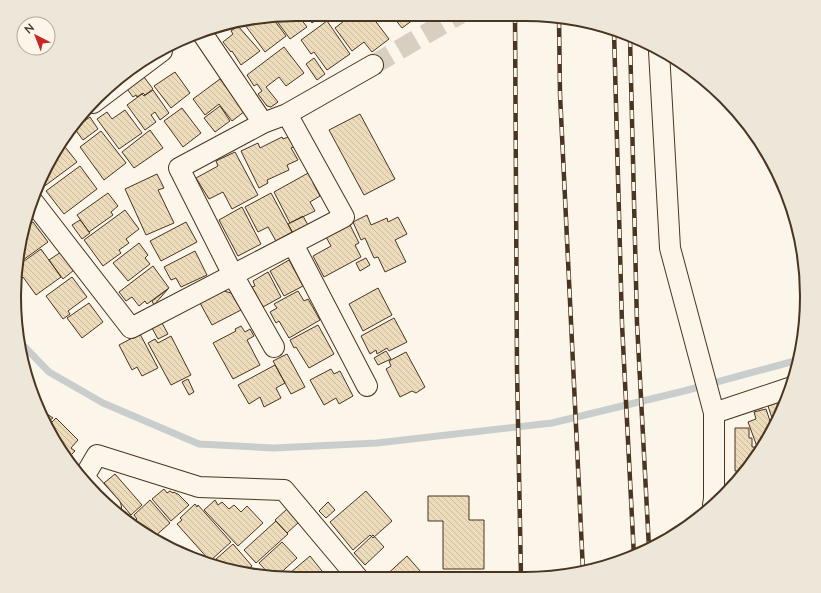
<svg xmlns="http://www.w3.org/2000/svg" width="821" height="593" font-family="Lato,sans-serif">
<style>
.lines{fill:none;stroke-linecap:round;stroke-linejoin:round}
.stream{stroke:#c9cecd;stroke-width:7}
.building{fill:url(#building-back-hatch);stroke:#4a3520}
.street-tunnel{stroke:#d8cfc1;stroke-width:20;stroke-dasharray:20 10;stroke-linecap:butt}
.street-casing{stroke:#4a3520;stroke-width:22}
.street{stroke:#fbf6e9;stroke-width:20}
.rail-casing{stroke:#4a3520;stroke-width:4.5}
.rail{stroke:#fbf6e9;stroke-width:3;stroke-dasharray:9;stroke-linecap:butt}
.rim{fill:none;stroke:#4a3520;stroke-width:2}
</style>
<defs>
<pattern id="building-back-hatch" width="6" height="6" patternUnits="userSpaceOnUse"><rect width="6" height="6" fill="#ecdcbc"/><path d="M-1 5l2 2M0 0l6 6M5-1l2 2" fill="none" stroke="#ccbda1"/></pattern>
</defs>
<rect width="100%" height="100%" fill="#fbf6e9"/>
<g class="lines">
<path class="stream" d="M18,340L49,372L103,403L199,444L274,448L377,443L552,423L684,391L798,360"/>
</g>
<path class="building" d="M297,14L307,27L290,39L274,17Z
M306,14H324L312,23Z
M353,14H370L389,39L372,52L364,42L352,51L335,28Z
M391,14H421L402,28Z
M272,17L286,36L265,52L245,25L252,20L255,22L258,19Z
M327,21L350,54L327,70L314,52L311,54L301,40Z
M238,26L260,51L241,65L232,51L231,52L223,42L233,34L231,31Z
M284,47L304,73L286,86L279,77L266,87L278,102L271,107L267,106L258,94L262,91L257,84L254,86L247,75Z
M314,58L325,74L317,80L306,64Z
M175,72L190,93L171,108L154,86Z
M144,77L153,89L145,95L143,93L137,97L136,95L133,97L127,89Z
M220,79L245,111L232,121L219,104L205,115L193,99Z
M153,90L169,113L160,120L155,112L151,115L156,122L145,130L127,105L142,94L144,96Z
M220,106L230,121L215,132L204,118Z
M182,108L201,133L183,147L164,121Z
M125,110L142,133L119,149L97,119L107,112L112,119Z
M360,114L395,179L364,195L329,130Z
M90,117L98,129L83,140L74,128Z
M150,130L163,148L134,168L122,152Z
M101,131L126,163L104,180L80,147Z
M291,136L296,146L291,148L298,160L287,165L289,170L267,180L268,183L259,188L241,151L258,143L260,148L282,137L283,139Z
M62,143L77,162L42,188L39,184L43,172Z
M235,152L258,195L232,209L223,192L209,199L196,178L218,166L216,161Z
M80,166L97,189L64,214L46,191Z
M310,172L315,181L313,183L320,196L310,202L315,211L290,223L274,192Z
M157,174L164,188L158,190L174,223L146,235L125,189Z
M108,193L118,206L111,212L113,215L89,232L77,215Z
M271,193L292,232L276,241L268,227L258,232L245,207Z
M242,207L261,244L238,256L219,220Z
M125,210L139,229L126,239L129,243L119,250L121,253L103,266L84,240Z
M367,215L371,225L387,218L388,222L398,217L407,234L395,240L406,262L385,272L378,257L374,258L365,238L361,240L353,222Z
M303,216L308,225L293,233L288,224Z
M80,220L90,233L82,239L72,225Z
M33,222L48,242L23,260L18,253L27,226Z
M186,222L197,242L161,261L150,241Z
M350,225L359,243L355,245L361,257L324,277L313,256L331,246L326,237Z
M139,243L148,255L145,258L150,264L128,281L113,263Z
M41,249L61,277L36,295L23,277L16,282V259L20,264Z
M195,251L207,275L181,287L176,278L171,280L164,267Z
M61,252L74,270L63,279L49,260Z
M366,258L370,265L360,271L356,263Z
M289,260L303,286L284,296L270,271Z
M153,266L169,288L147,304L145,301L139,306L132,297L126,301L119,292Z
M268,272L281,297L263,307L252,287L255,286L253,281Z
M72,277L87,297L68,311L70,314L63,319L46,296Z
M378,288L392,315L363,331L349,304Z
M168,289L154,305L152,301Z
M224,291L231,293L241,310L212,325L200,303Z
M298,291L304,301L308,299L320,320L289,338L279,321L276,323L270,312L277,308L274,304Z
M89,303L103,322L82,338L67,318Z
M394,318L407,342L389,351L387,348L377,354L376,350L370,354L361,336Z
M162,323L168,334L158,339L152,328Z
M318,325L334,354L309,368L296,347L294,348L290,340Z
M241,326L245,332L250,329L254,336L247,340L260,365L233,379L213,343L236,331L235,329Z
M140,334L158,368L142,376L137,367L132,370L119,345Z
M171,336L191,375L171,385L148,343L155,339L158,343Z
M386,351L391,359L378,365L374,358Z
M406,352L425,387L416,393L412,391L400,397L386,369L391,366L389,361Z
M287,354L305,387L291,394L273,361Z
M275,365L285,383L276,388L281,398L264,407L260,397L249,404L238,385Z
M331,369L334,374L340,371L353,396L339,404L336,398L324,405L310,380Z
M188,379L194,392L189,395L182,382Z
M786,400L782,410L778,411L779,416L772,418L768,406Z
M38,408L53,418L46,423Z
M766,409L773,430L759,452L748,422L756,419L754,412Z
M779,416L775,425L772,418Z
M56,418L78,440L71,448L75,451L67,459L48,426Z
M735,428H749V438H752V447H755V456H749V466L745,471H735Z
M115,474L142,505L131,515L104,483Z
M164,489L167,493L170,491L173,493L174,492L177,494H178L189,505L171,521L152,499Z
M366,491L392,521L373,538L370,535L353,550L330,522Z
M428,496H469V520H484V569H443V521H428Z
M150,500L170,523L153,538L136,520L137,519L134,515Z
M215,500L218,505L222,502L229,509L234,505L241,512L247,506L263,523L238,546L204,510Z
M328,502L335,510L326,518L319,511Z
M195,504L197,507L198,505L231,542L210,561L177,524L182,520L180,518Z
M287,509L299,522L287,533L275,520Z
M276,521L288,534L256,563L244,550Z
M373,535L384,547L365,565L354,553Z
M282,542L297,558L275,578H273L259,563Z
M233,544L252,566L244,573L240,570L238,572L215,566L218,563L215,560Z
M310,556L326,576L324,578H284Z
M407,556L421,572L415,577L383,578Z"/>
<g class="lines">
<path class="street-tunnel" d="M373,65L460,14"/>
<defs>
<path id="street" d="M659,51L670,248L714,413
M93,103L162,51
M287,114L373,65
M263,123L179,168L233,275L274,347
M34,203L131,328L344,217L287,114L263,123L202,33
M293,244L367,386
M84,477L97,455L199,487L284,490L358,578
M83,479L84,477L111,507
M713,505L714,499V413L792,387"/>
</defs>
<use href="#street" class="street-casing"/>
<use href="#street" class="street"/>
<defs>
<path id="rail" d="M515,14L517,369L521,577
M559,19L560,94L583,571
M614,31L622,324L634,557
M630,38L637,323L649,548"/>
</defs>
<use href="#rail" class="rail-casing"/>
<use href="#rail" class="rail"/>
</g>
<path d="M0 0H821V593H0ZM296 21H525A275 275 0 0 1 800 296V297A275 275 0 0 1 525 572H296A275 275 0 0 1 21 297V296A275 275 0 0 1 296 21Z" fill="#ede7d9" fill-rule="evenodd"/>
<path class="rim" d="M296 21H525A275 275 0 0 1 800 296V297A275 275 0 0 1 525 572H296A275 275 0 0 1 21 297V296A275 275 0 0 1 296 21Z"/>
<g transform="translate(36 36) rotate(318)"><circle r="19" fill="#fbf6e9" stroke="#b4a999"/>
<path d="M0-3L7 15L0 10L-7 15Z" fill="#c62828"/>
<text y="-6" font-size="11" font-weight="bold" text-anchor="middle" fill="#4a3520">N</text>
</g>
</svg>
